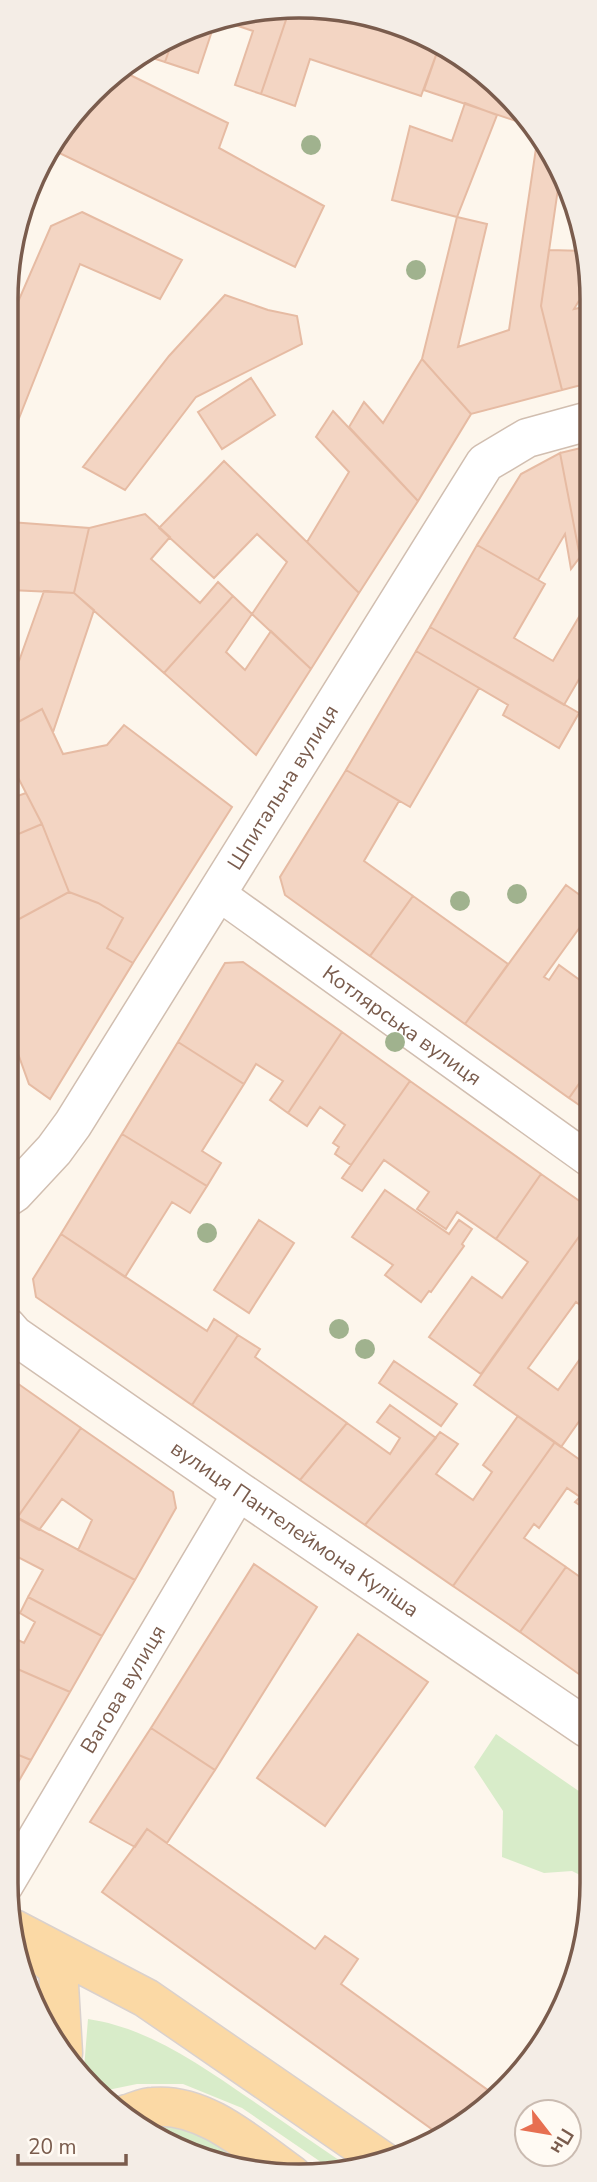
<svg xmlns="http://www.w3.org/2000/svg" width="597" height="2182" font-family="'Nunito Sans',sans-serif">
<style>
.green{fill:#d8ecc9}
.building{fill:#f3d5c3;stroke:#e6bba3;stroke-width:2}
.lines{fill:none;stroke-linecap:round;stroke-linejoin:round}
.minor-casing{stroke:#d1beb0;stroke-width:36}
.tertiary-casing{stroke:#d1beb0;stroke-width:41}
.primary-casing{stroke:#dad1cd;stroke-width:41}
.minor{stroke:#fff;stroke-width:33}
.tertiary{stroke:#fff;stroke-width:38}
.primary{stroke:#fbd9a5;stroke-width:38}
.tree{fill:#a0b28e}
.labels{text-anchor:middle;stroke-width:6;stroke-linejoin:round;paint-order:stroke}
.street-label{font-size:21px;fill:#7a5c4d;stroke:#fffaf3}
.rim{fill:none;stroke:#7a5c4d;stroke-width:3.5}
</style>
<rect width="100%" height="100%" fill="#fdf6ec"/>
<path class="green" d="M496,1734L586,1796V1878L572,1871L544,1873L502,1857L503,1811L474,1767Z
M88,2019C149,2028 200,2065 250,2099C284,2122 318,2146 352,2169L334,2171L242,2108L183,2084H137L98,2092L83,2081Z
M134,2120L192,2123L258,2171L169,2147Z"/>
<path class="building" d="M241,11H289L261,94L235,85L253,31L220,20Z
M289,11H355L429,36L440,44L421,96L310,59L295,106L261,94Z
M215,22L198,73L165,62L173,39Z
M173,39L165,62L143,55L144,51Z
M440,44L506,91L531,126L424,90Z
M120,70L228,123L219,148L324,206L295,267L49,148L54,136Z
M465,103L497,115L457,217L392,200L410,126L452,141Z
M538,135L561,168L541,306L562,390L471,414L422,359L457,217L487,224L458,347L509,330Z
M82,212L182,260L160,299L80,264L10,441L11,318L51,226Z
M549,250L586,251L589,261V284L574,309L589,306V383L562,390L541,306Z
M225,295L268,310L297,316L302,344L196,397L125,490L83,467L169,356Z
M422,359L471,414L418,501L349,427L364,402L383,423Z
M251,378L275,415L222,449L198,412Z
M333,411L418,501L359,593L307,542L349,472L316,437Z
M589,446V555L580,557L560,453Z
M560,453L580,557L571,569L565,534L538,580L477,545L521,474Z
M224,461L359,593L311,669L252,614L287,562L257,534L214,578L159,528Z
M145,514L170,537L151,559L200,603L218,582L233,596L164,673L74,593L89,528Z
M10,522L89,528L74,593L10,590Z
M477,545L545,584L514,638L553,661L589,600V662L564,705L430,627Z
M44,591L74,593L94,610L53,732L42,709L9,727V664L19,661Z
M233,596L252,614L226,652L245,670L271,631L311,669L256,755L164,673Z
M430,627L579,713L559,748L503,715L508,705L416,651Z
M416,651L479,688L410,807L346,770Z
M42,709L63,754L107,745L124,725L232,807L133,963L107,948L123,918L98,903L69,892L42,824L9,760V727Z
M346,770L399,801L364,861L413,896L370,956L285,895L280,877Z
M26,793L42,824L9,838V799Z
M42,824L69,892L8,925L9,838Z
M566,885L588,901V916L544,977L549,980L559,965L588,986V1071L569,1098L465,1024Z
M69,892L98,903L123,918L107,948L133,963L50,1099L29,1084L8,1026V925Z
M413,896L508,964L465,1024L370,956Z
M243,962L342,1032L288,1113L270,1100L283,1081L256,1064L244,1084L178,1042L225,963Z
M342,1032L410,1081L351,1165L335,1154L339,1147L333,1143L345,1125L320,1107L307,1126L288,1113Z
M178,1042L244,1084L202,1151L221,1163L207,1186L122,1134Z
M588,1071V1111L569,1098Z
M410,1081L541,1174L496,1239L457,1212L446,1229L417,1209L429,1192L384,1160L362,1191L342,1178Z
M122,1134L207,1186L190,1213L172,1202L125,1277L61,1234Z
M541,1174L588,1207V1224L481,1374L429,1337L472,1277L502,1298L528,1262L496,1239Z
M385,1190L449,1234L459,1220L472,1229L462,1244L464,1246L431,1292L429,1291L421,1302L385,1275L393,1265L352,1237Z
M259,1220L294,1243L249,1313L214,1290Z
M588,1224L587,1310L576,1302L528,1368L558,1390L587,1349V1410L561,1447L474,1385Z
M61,1234L207,1331L214,1319L238,1335L192,1405L36,1297L33,1279Z
M238,1335L260,1349L255,1357L347,1423L300,1480L192,1405Z
M394,1361L457,1404L441,1426L379,1383Z
M7,1376L81,1428L17,1518L7,1512Z
M390,1405L436,1438L365,1525L300,1480L347,1423L390,1454L400,1438L377,1422Z
M518,1416L555,1442L453,1586L365,1525L440,1432L458,1444L436,1474L473,1500L492,1472L483,1465Z
M81,1428L173,1492L176,1508L135,1580L78,1550L92,1520L62,1499L39,1530L17,1518Z
M555,1442L587,1465V1510L575,1502L580,1497L567,1488L539,1528L534,1524L524,1538L566,1567L520,1632L453,1586Z
M7,1512L135,1580L102,1636L28,1597L43,1570L6,1551Z
M254,1564L317,1607L215,1770L151,1728Z
M566,1567L587,1582V1672L583,1677L520,1632Z
M28,1597L102,1636L70,1692L6,1664V1628L10,1630L8,1635L24,1643L35,1622L20,1613Z
M358,1634L428,1682L325,1826L257,1778Z
M6,1664L70,1692L31,1760L6,1750Z
M151,1728L215,1770L167,1843L147,1829L135,1847L90,1822Z
M6,1750L31,1760L6,1803Z
M147,1829L315,1949L325,1936L358,1959L341,1984L496,2096L477,2116L440,2135L102,1892Z"/>
<g class="lines">
<defs>
<g id="minor">
<path id="s1" d="M216,892L588,1159"/>
<path id="s2" d="M6,1886L240,1492"/>
</g>
<g id="tertiary">
<path id="s3" d="M8,1197L14,1193L54,1150L73,1124L485,463L527,438L589,421"/>
<path id="s4" d="M7,1327L14,1335L240,1492L587,1728"/>
</g>
<path id="primary" d="M14,1929L146,1998L384,2162
M27,1945L58,1968L63,2053
M127,2114C135,2112 144,2107 153,2107C205,2102 252,2147 292,2175"/>
</defs>
<use href="#minor" class="minor-casing"/>
<use href="#tertiary" class="tertiary-casing"/>
<use href="#primary" class="primary-casing"/>
<use href="#minor" class="minor"/>
<use href="#tertiary" class="tertiary"/>
<use href="#primary" class="primary"/>
</g>
<g class="tree">
<circle cx="311" cy="145" r="10"/>
<circle cx="416" cy="270" r="10"/>
<circle cx="517" cy="894" r="10"/>
<circle cx="460" cy="901" r="10"/>
<circle cx="395" cy="1042" r="10"/>
<circle cx="207" cy="1233" r="10"/>
<circle cx="339" cy="1329" r="10"/>
<circle cx="365" cy="1349" r="10"/>
</g>
<g class="labels">
<g class="street-label">
<text dy="7" stroke="none"><textPath href="#s3" startOffset="495">Шпитальна вулиця</textPath></text>
<text dy="7" stroke="none"><textPath href="#s1" startOffset="229">Котлярська вулиця</textPath></text>
<text dy="7" stroke="none"><textPath href="#s4" startOffset="352">вулиця Пантелеймона Куліша</textPath></text>
<text dy="7" stroke="none"><textPath href="#s2" startOffset="229">Вагова вулиця</textPath></text>
</g>
</g>
<path d="M0 0H597V2182H0ZM299 18H299A281 281 0 0 1 580 299V1883A281 281 0 0 1 299 2164H299A281 281 0 0 1 18 1883V299A281 281 0 0 1 299 18Z" fill="#f4ede6" fill-rule="evenodd"/>
<path class="rim" d="M299 18H299A281 281 0 0 1 580 299V1883A281 281 0 0 1 299 2164H299A281 281 0 0 1 18 1883V299A281 281 0 0 1 299 18Z"/>
<g transform="translate(548 2133) rotate(121)"><circle r="33" fill="#fffaf3" stroke="#cabbb1" stroke-width="2"/>
<path d="M0-5L12 26L0 18L-12 26Z" fill="#e76f51"/>
<text y="-10" font-size="19" font-weight="bold" text-anchor="middle" fill="#7a5c4d">Пн</text>
</g>
<path d="M18 2154v10h108v-10" fill="none" stroke="#7a5c4d" stroke-width="3.5"/>
<text x="28" y="2154" font-size="21" fill="#7a5c4d" stroke="#fffaf3" stroke-width="5" paint-order="stroke">20 m</text>
</svg>
